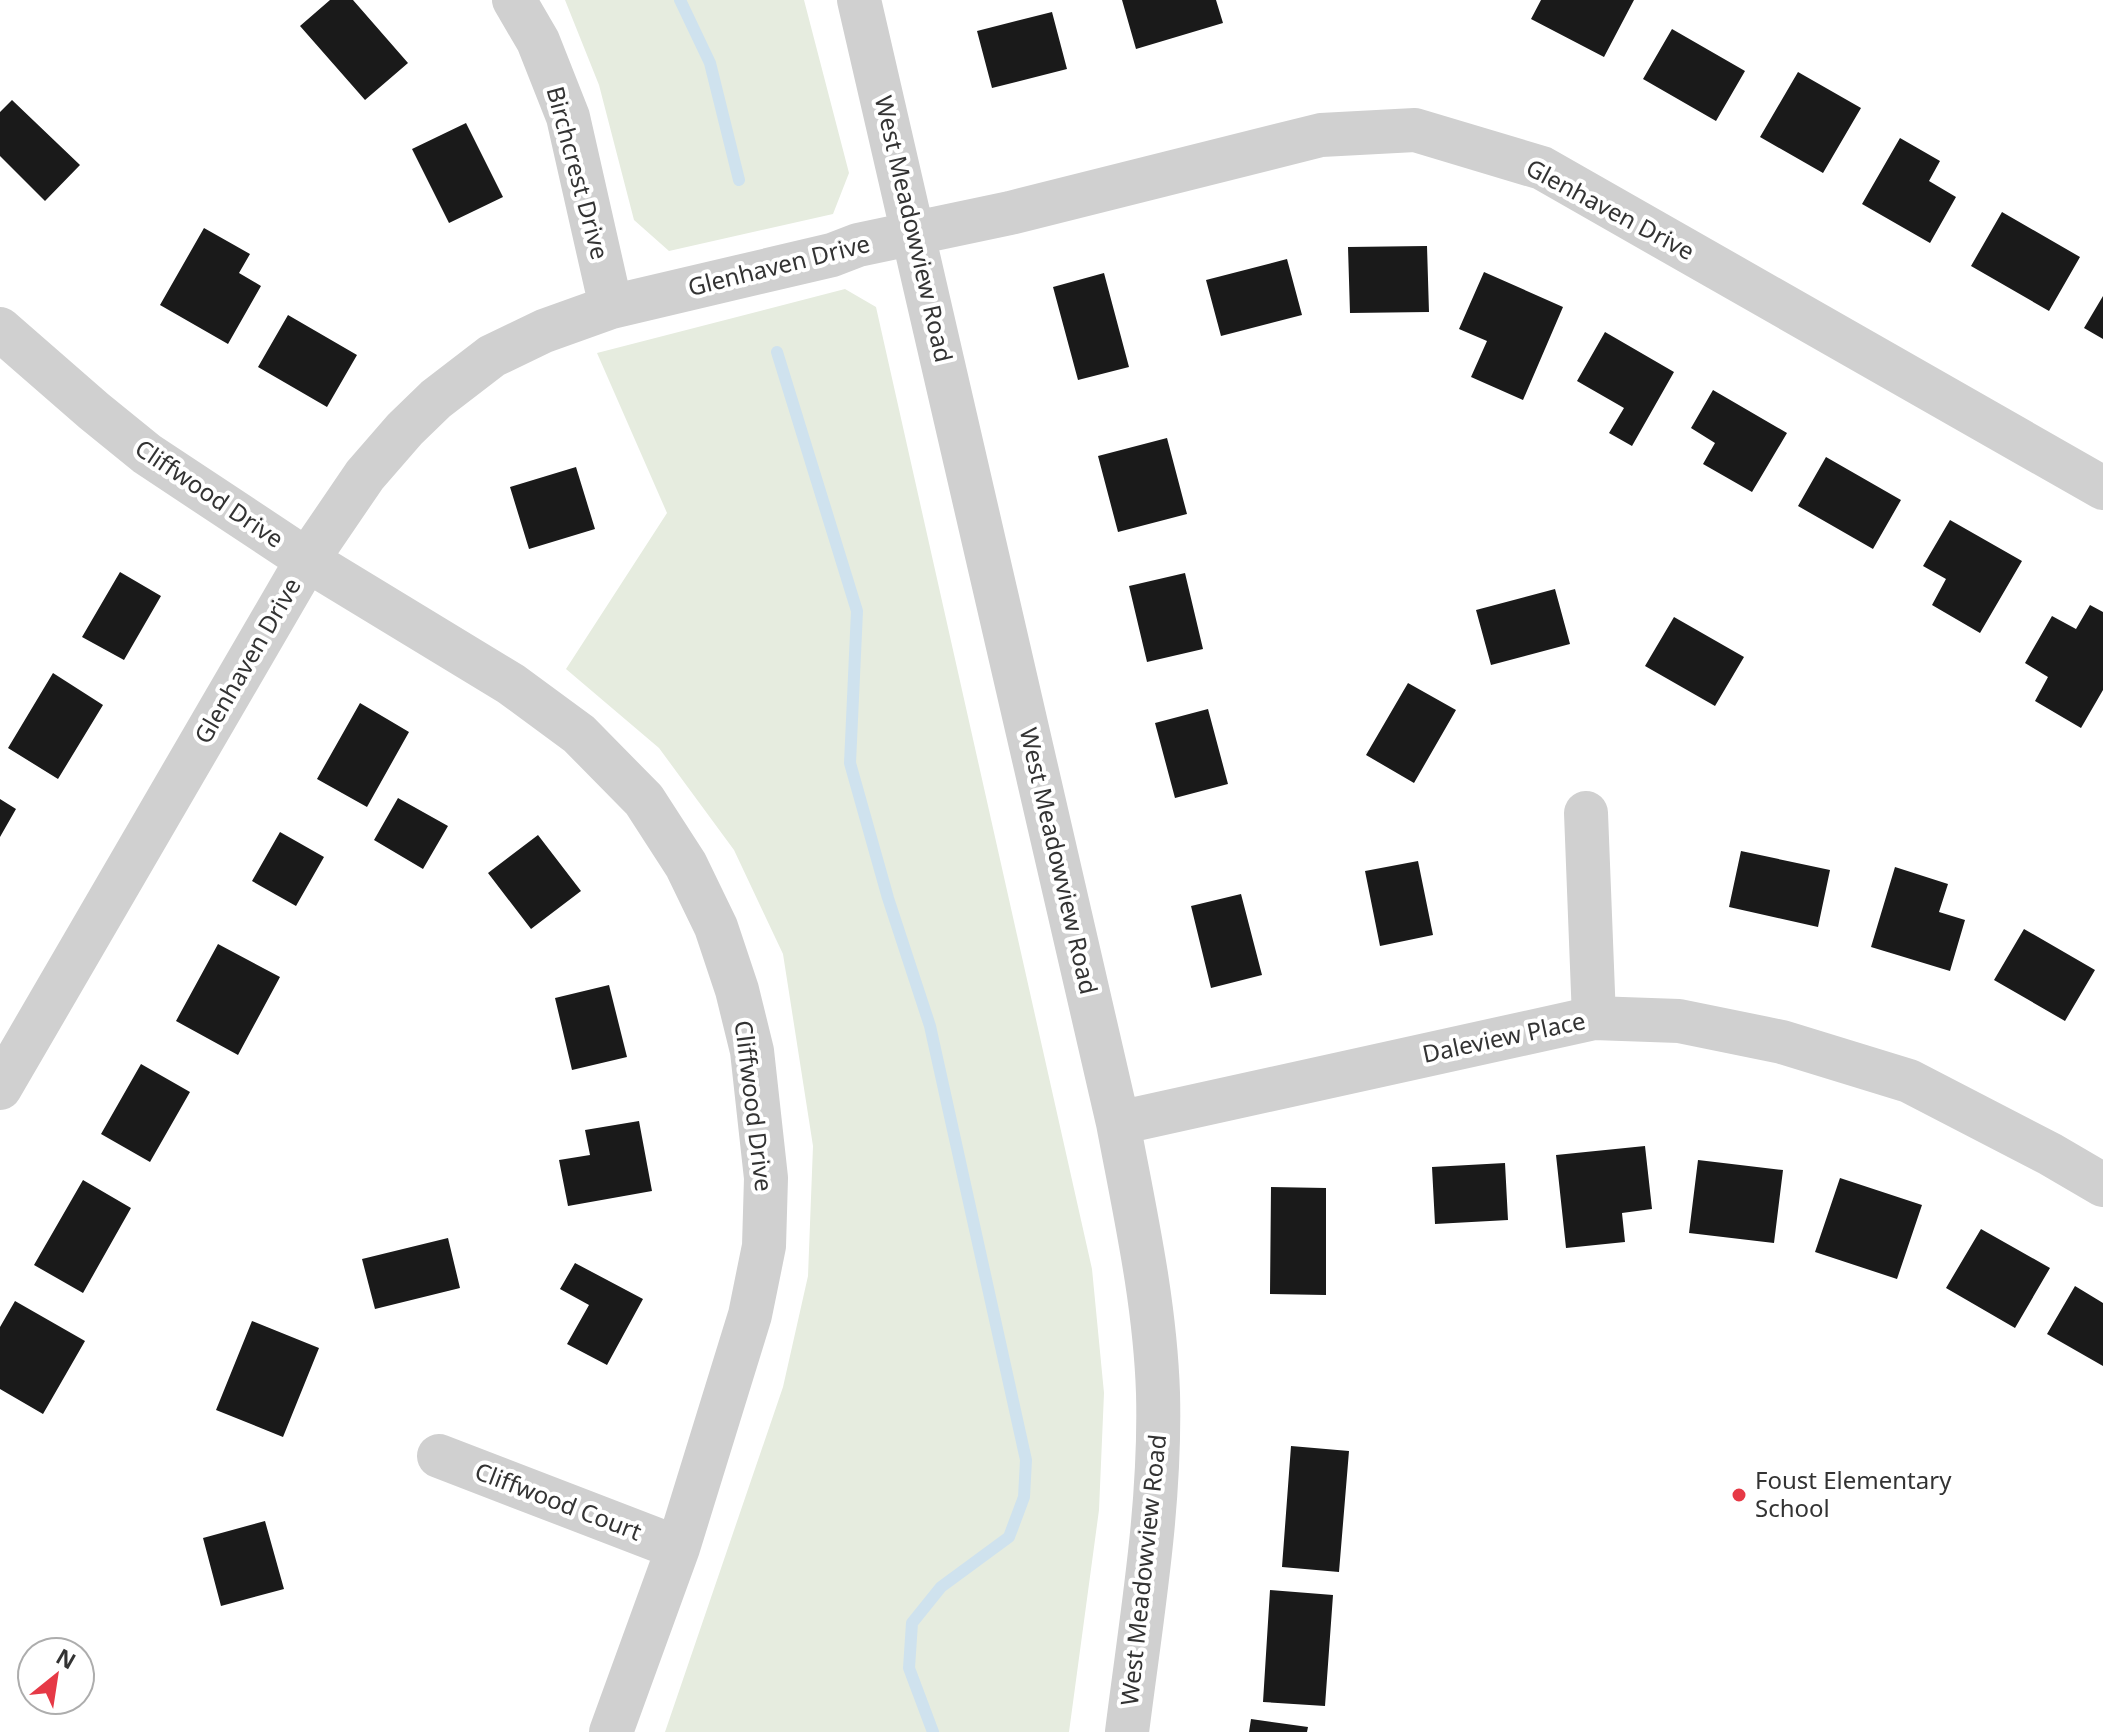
<svg xmlns="http://www.w3.org/2000/svg" width="2103" height="1732" font-family="'Noto Sans',sans-serif">
<style>
.green{fill:#e6ecdf}
.lines{fill:none;stroke-linecap:round;stroke-linejoin:round}
.stream{stroke:#cfe2ee;stroke-width:12}
.building{fill:#1a1a1a}
.minor{stroke:#d0d0d0;stroke-width:44}
.poi-dot{fill:#e63946;stroke:#fff;stroke-width:3}
.labels{text-anchor:middle;stroke-width:8;stroke-linejoin:round;paint-order:stroke}
.street-label{font-size:24px;fill:#333;stroke:#fff}
.poi-label{font-size:24px;fill:#333;stroke:#fff;text-anchor:start}
</style>
<rect width="100%" height="100%" fill="#fff"/>
<path class="green" d="M565,0H804L849,173L833,214L669,251L634,220L599,85Z
M845,289L876,307L1092,1269L1104,1393L1099,1510L1069,1732H665L783,1387L808,1276L813,1146L783,954L734,850L659,748L566,669L667,513L597,353Z"/>
<g class="lines">
<path class="stream" d="M680,0L710,63L739,180
M777,352L857,611L850,763L888,898L930,1026L1026,1460L1024,1497L1009,1537L941,1587L912,1623L909,1668L933,1732"/>
</g>
<path class="building" d="M330,0H353L408,63L365,100L300,26Z
M1122,0H1216L1223,23L1136,49Z
M1541,0H1634L1604,57L1531,19Z
M1052,12L1067,69L992,88L977,31Z
M1672,29L1745,71L1716,121L1643,79Z
M1798,72L1861,108L1823,173L1760,137Z
M12,100L80,165L45,201L0,156V112Z
M466,123L503,197L449,223L412,149Z
M1900,138L1940,161L1929,181L1956,197L1930,243L1862,204Z
M2002,212L2080,257L2049,311L1971,266Z
M204,228L250,254L239,273L261,286L228,344L160,305Z
M1427,246L1429,312L1350,313L1348,247Z
M1287,259L1302,315L1221,336L1206,280Z
M1484,272L1563,307L1523,400L1471,377L1487,341L1459,329Z
M1104,273L1129,367L1078,380L1053,287Z
M2103,296V339L2084,328Z
M288,315L357,355L327,407L258,367Z
M1605,332L1674,372L1632,446L1609,433L1624,408L1577,381Z
M1713,390L1787,433L1752,492L1703,464L1715,443L1691,428Z
M1167,438L1187,514L1118,532L1098,456Z
M1826,457L1901,500L1873,549L1798,506Z
M576,467L595,529L529,549L510,487Z
M1950,520L2022,561L1980,633L1932,605L1946,579L1923,566Z
M120,572L161,596L124,660L82,637Z
M1185,573L1203,649L1147,662L1129,586Z
M1555,589L1570,644L1491,665L1476,610Z
M2090,605L2103,612V690L2081,728L2035,701L2048,677L2025,663L2052,616L2076,629Z
M1674,617L1744,657L1715,706L1645,666Z
M53,673L103,705L58,779L8,748Z
M1408,683L1456,710L1414,783L1366,755Z
M360,703L409,732L367,807L317,779Z
M1208,709L1228,784L1175,798L1155,723Z
M398,798L448,826L423,869L374,840Z
M0,799L16,809L0,837Z
M280,832L324,857L296,906L252,881Z
M538,835L581,891L531,929L488,873Z
M1741,851L1830,870L1818,927L1729,907Z
M1418,861L1433,935L1380,946L1365,871Z
M1895,867L1948,884L1939,912L1965,920L1950,971L1871,947Z
M1241,894L1262,975L1211,988L1191,906Z
M2024,929L2095,970L2065,1021L1994,980Z
M218,944L280,977L238,1055L176,1021Z
M609,985L627,1057L572,1070L555,998Z
M141,1064L190,1092L150,1162L101,1134Z
M639,1121L652,1191L568,1206L559,1160L590,1155L585,1130Z
M1645,1146L1652,1209L1622,1213L1625,1242L1566,1248L1556,1155Z
M1698,1160L1783,1170L1774,1243L1689,1233Z
M1505,1163L1508,1220L1435,1224L1432,1167Z
M1840,1178L1922,1205L1897,1279L1815,1252Z
M83,1180L131,1208L83,1293L34,1265Z
M1271,1187L1326,1188V1295L1270,1294Z
M1981,1229L2050,1268L2015,1328L1946,1288Z
M448,1238L460,1288L375,1309L362,1259Z
M575,1263L643,1299L607,1365L567,1344L589,1305L560,1289Z
M2075,1286L2103,1303V1366L2047,1334Z
M15,1301L85,1341L43,1414L0,1389V1327Z
M252,1321L319,1348L283,1437L216,1410Z
M1291,1446L1349,1451L1339,1572L1282,1567Z
M265,1521L284,1589L221,1606L203,1538Z
M1270,1590L1333,1595L1325,1706L1263,1702Z
M1251,1719L1308,1727L1307,1732H1249Z"/>
<g class="lines">
<path class="minor" d="M514,0L538,41L568,117L611,307
M859,0L1118,1123C1135,1213 1155,1302 1158,1393C1161,1507 1141,1620 1127,1732
M0,329L94,411L147,454L307,560L511,684L579,734L644,800L686,865L716,927L737,990L752,1051L766,1178L764,1246L750,1315L678,1548L611,1732
M1586,813L1594,1018
M0,1088L307,560L365,475L405,429L436,399L492,356L544,331L611,307L832,255L858,245L1010,213L1321,135L1415,130L1542,168L2103,488
M1118,1123L1594,1018L1679,1021L1782,1042L1909,1081L2050,1154L2103,1185
M439,1456L678,1548"/>
</g>
<circle class="poi-dot" cx="1739" cy="1495" r="8"/>
<g class="labels">
<g class="street-label">
<text transform="translate(577 173) rotate(75)" y="8">Birchcrest Drive</text>
<text transform="translate(1610 210) rotate(28)" y="8">Glenhaven Drive</text>
<text transform="translate(913 229) rotate(77)" y="8">West Meadowview Road</text>
<text transform="translate(779 266) rotate(-14)" y="8">Glenhaven Drive</text>
<text transform="translate(209 494) rotate(34)" y="8">Cliffwood Drive</text>
<text transform="translate(248 661) rotate(-60)" y="8">Glenhaven Drive</text>
<text transform="translate(1058 861) rotate(77)" y="8">West Meadowview Road</text>
<text transform="translate(1504 1038) rotate(-12)" y="8">Daleview Place</text>
<text transform="translate(753 1106) rotate(83)" y="8">Cliffwood Drive</text>
<text transform="translate(558 1502) rotate(21)" y="8">Cliffwood Court</text>
<text transform="translate(1144 1570) rotate(-84)" y="8">West Meadowview Road</text>
</g>
<g class="poi-label">
<text x="1755" y="1489">Foust Elementary<tspan x="1755" dy="28">School</tspan></text>
</g>
</g>
<g transform="translate(56 1676) rotate(30)"><circle r="38" fill="#ffffff" stroke="#adadad" stroke-width="2"/>
<path d="M0-6L14 30L0 20L-14 30Z" fill="#e63946"/>
<text y="-12" font-size="22" font-weight="bold" text-anchor="middle" fill="#333333">N</text>
</g>
</svg>
